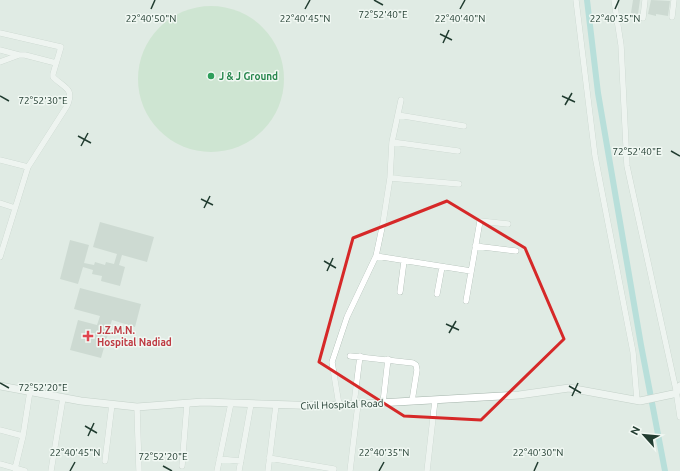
<svg xmlns="http://www.w3.org/2000/svg" width="680" height="471" font-family="Ubuntu,sans-serif">
<style>
.green{fill:#b9ddbc}
.lines{fill:none;stroke-linecap:round;stroke-linejoin:round}
.canal{stroke:#87d1cf;stroke-width:6}
.building{fill:#b6c6bd}
.minor-casing{stroke:#a3b3aa;stroke-width:6}
.tertiary-casing{stroke:#a3b3aa;stroke-width:8}
.minor{stroke:#fff;stroke-width:5.5}
.tertiary{stroke:#fff;stroke-width:7}
.marked{fill:none;stroke:#d62828;stroke-width:3;stroke-linejoin:round}
.ticks{fill:none;stroke:#213c30;stroke-width:1.5}
.leisure-dot{fill:#2e9e5b;stroke:#f1f8f3;stroke-width:1.5}
.health-dot{fill:#e0444e;stroke:#f1f8f3;stroke-width:1.5}
.labels{text-anchor:middle;stroke-width:3;stroke-linejoin:round;paint-order:stroke}
.leisure-label{font-size:10px;font-weight:bold;fill:#27864d;stroke:#f1f8f3;text-anchor:start}
.health-label{font-size:10px;font-weight:bold;fill:#be3a42;stroke:#f1f8f3;text-anchor:start}
.street-label{font-size:10px;fill:#213c30;stroke:#f1f8f3}
.ticks-label{font-size:10px;text-anchor:middle;fill:#213c30;stroke:#f1f8f3;stroke-width:3;stroke-linejoin:round;paint-order:stroke}
</style>
<rect width="100%" height="100%" fill="#e0ebe4"/>
<path class="green" d="M138 79a73 73 0 1 1 146 0a73 73 0 1 1-146 0Z"/>
<g class="lines">
<path class="canal" d="M587,0L598,93L641,345L665,471"/>
</g>
<path class="building" d="M633,0H640L638,14L631,13Z
M651,0L670,1L668,16L656,14V16L648,14Z
M100,222L154,237L147,262L122,255L119,265L125,267L120,286L101,281L102,276L92,274L93,270L83,267L78,284L60,279L70,240L89,245L84,263L94,265L95,262L105,265L106,262L114,264L117,254L93,247Z
M80,288L141,304L135,327L112,320L101,358L70,350L78,320L97,325L100,316L74,309Z"/>
<g class="lines">
<defs>
<path id="minor" d="M576,0L595,156L633,352L637,400
M614,0L621,45L627,166L676,390L680,417
M672,17L674,0
M643,18L645,0
M0,33L61,47L53,74V77C64,88 75,88 67,106L28,167L0,257
M0,50L19,55
M0,62L19,55H25L56,63
M398,115L464,126
M392,142L458,151
M0,160L28,167
M390,178L459,184
M0,203L15,208
M475,246L516,251
M376,256L471,271
M400,292L404,261
M437,294L442,267
M466,301L480,221L508,224
M350,356L413,363L416,365L417,370L412,401
M383,403L388,359
M354,404L360,356
M339,405L332,362L347,317L376,256L383,223L390,178L392,142L401,100
M137,407L139,471
M0,430L23,436
M269,458L334,469
M219,459L241,461
M105,461L112,404
M0,464L25,471
M182,466L187,404
M15,469L23,436L30,391
M51,471L63,398
M217,471L231,403
M239,471L251,404
M268,471L276,405
M350,471L358,404
M427,471L435,400"/>
<path id="tertiary" d="M0,386L81,401L137,407L203,402L326,406L519,395L569,388L640,401L673,394L676,393L680,386"/>
</defs>
<use href="#minor" class="minor-casing"/>
<use href="#tertiary" class="tertiary-casing"/>
<use href="#minor" class="minor"/>
<use href="#tertiary" class="tertiary"/>
</g>
<path d="M0 0H680V471H0ZM447,201L525,248L564,339L481,420L404,416L319,362L353,238Z" fill="#e0ebe4" fill-opacity=".55" fill-rule="evenodd"/>
<path class="marked" d="M447,201L525,248L564,339L481,420L404,416L319,362L353,238Z"/>
<path class="ticks" d="M374,0L383,5M151,9L155,0M305,9L310,0M460,9L465,0M615,9L619,0M440,34L452,40M443,43L449,30M0,96L9,101M562,96L575,102M565,105L572,93M78,136L91,143M81,146L88,133M671,151L680,156M201,199L213,205M204,208L210,196M324,261L336,268M327,271L333,258M446,324L459,330M449,333L456,321M0,383L9,388M569,386L581,393M572,396L578,383M85,426L97,433M88,436L94,423M163,466L172,471M70,471L75,462M379,471L384,462M534,471L538,462"/>
<circle class="leisure-dot" cx="211" cy="76" r="4"/>
<path class="health-dot" d="M86 330h4v4h4v4h-4v4h-4v-4h-4v-4h4z"/>
<g class="labels">
<g class="leisure-label">
<text x="219" y="80">J &amp; J Ground</text>
</g>
<g class="health-label">
<text x="97" y="334">J.Z.M.N.<tspan x="97" dy="12">Hospital Nadiad</tspan></text>
</g>
<g class="street-label">
<text transform="translate(342 404) rotate(-2)" y="4">Civil Hospital Road</text>
</g>
</g>
<g class="ticks-label">
<text x="383" y="18">72°52'40"E</text>
<text x="151" y="22">22°40'50"N</text>
<text x="305" y="22">22°40'45"N</text>
<text x="460" y="22">22°40'40"N</text>
<text x="615" y="22">22°40'35"N</text>
<text x="43" y="104">72°52'30"E</text>
<text x="637" y="155">72°52'40"E</text>
<text x="43" y="391">72°52'20"E</text>
<text x="75" y="456">22°40'45"N</text>
<text x="384" y="456">22°40'35"N</text>
<text x="538" y="456">22°40'30"N</text>
<text x="163" y="460">72°52'20"E</text>
</g>
<g transform="translate(644 435) rotate(297)" stroke="#f1f8f3" stroke-width="3" paint-order="stroke">
<path d="M0-3L7 15L0 10L-7 15Z" fill="#213c30"/>
<text y="-6" font-size="11" font-weight="bold" text-anchor="middle" fill="#213c30">N</text>
</g>
</svg>
